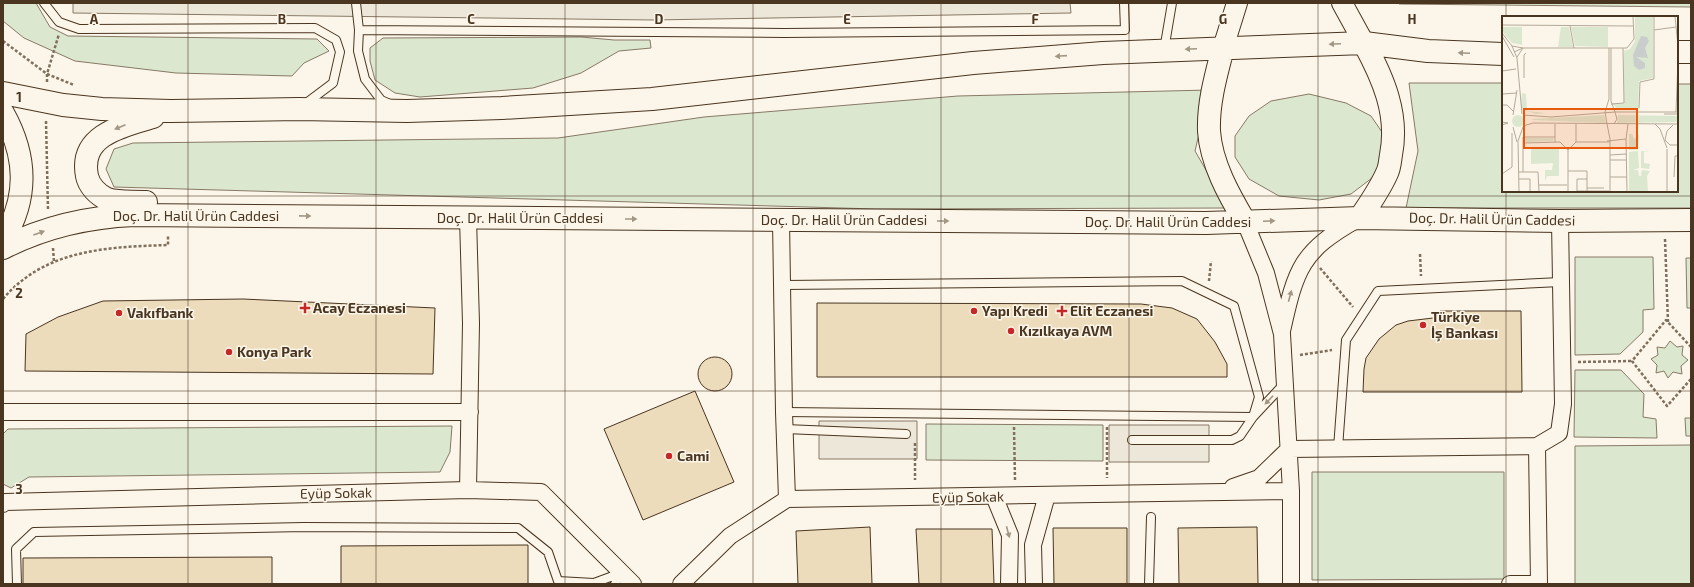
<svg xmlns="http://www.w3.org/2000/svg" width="1694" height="587" font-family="'Exo 2',sans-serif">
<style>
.green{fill:#dce7d0;stroke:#887966}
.parking{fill:#ede7d9;stroke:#887966}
.building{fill:#ecdcbc;stroke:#4a3520}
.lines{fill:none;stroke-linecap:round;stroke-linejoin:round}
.service-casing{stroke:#4a3520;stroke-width:10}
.minor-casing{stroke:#4a3520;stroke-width:18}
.tertiary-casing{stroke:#4a3520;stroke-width:22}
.primary-casing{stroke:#4a3520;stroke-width:24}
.path{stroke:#7f6f5c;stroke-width:2.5;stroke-dasharray:3 2;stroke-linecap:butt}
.service{stroke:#fbf6e9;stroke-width:8}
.minor{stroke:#fbf6e9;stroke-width:16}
.tertiary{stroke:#fbf6e9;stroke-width:20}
.primary{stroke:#fbf6e9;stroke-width:22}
.oneway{fill:#a29684}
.grid{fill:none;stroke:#4a3520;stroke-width:1;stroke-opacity:0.55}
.poi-dot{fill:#c62828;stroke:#fbf6e9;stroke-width:1.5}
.labels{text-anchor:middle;stroke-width:3;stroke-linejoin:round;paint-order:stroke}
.street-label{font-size:14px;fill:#4a3520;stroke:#fbf6e9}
.poi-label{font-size:14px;font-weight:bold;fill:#4a3520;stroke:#fbf6e9;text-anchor:start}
.inset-road{fill:none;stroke:#b4a999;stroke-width:1}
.view{fill:#e8590c;fill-opacity:0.15;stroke:#e8590c;stroke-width:2}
.inset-edge{fill:none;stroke:#4a3520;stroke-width:2}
.grid-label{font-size:13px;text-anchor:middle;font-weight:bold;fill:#4a3520;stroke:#fbf6e9;stroke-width:3;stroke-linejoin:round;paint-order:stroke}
</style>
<rect width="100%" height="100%" fill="#fbf6e9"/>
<path class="green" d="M3,3H36L50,27L68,36L317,39L329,51L304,63L292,76L176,73L75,61L24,38L3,21Z
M1398,3H1691V7L1399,4Z
M581,37L614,40H650L651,48L619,51L581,73L533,88L420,97L395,93L375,80L370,61V48L383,38Z
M1409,83H1503V191H1677V84H1691V208H1406L1418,151Z
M1209,90L1195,151L1228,208L876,209L114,187L106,169L114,149L133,143L558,138L704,117L958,96Z
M1309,94L1346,103L1371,116L1384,135L1387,157L1372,178L1351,194L1319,200L1279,196L1249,179L1235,157V136L1249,116L1271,101Z
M1575,257H1653L1654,309L1643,310V332L1620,354L1575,355Z
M1686,258H1691V308H1687Z
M1670,341L1677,347L1683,346L1682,355L1688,360L1681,366L1682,374L1673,372L1668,378L1664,371L1656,373L1657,365L1651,359L1658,355L1657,347L1665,348Z
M1575,370H1621L1644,394L1643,417L1656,419L1657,438L1574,437Z
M1685,418H1691V436H1686Z
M926,424L1103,425V461L926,460Z
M452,426L450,452L440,472L29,477L11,488L3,484V434L8,429Z
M1691,445V584H1575V446Z
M1312,472H1504V579L1312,580Z"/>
<path class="parking" d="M73,3H1070L1071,13L653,20L73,13Z
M819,421H917V459H819Z
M1109,425H1209V462H1109Z"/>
<path class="building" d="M243,299L435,308L433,374L25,371L26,334L58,317L103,301Z
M817,303L1141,304L1172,308L1197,319L1215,342L1227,364V377H817Z
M1440,311H1521L1522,392H1363L1364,369L1366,358L1379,339L1396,325L1408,321L1433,318Z
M698 374a17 17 0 1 1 34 0a17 17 0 1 1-34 0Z
M695,391L734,482L643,520L604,429Z
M870,527L872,584H798L796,531Z
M1257,527L1258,584H1179L1178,528Z
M1053,528H1127V584H1054Z
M916,529H992L994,584H919Z
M528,545V584H341V546Z
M272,557V584H23V558Z"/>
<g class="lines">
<defs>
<path id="service" d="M44,3L59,22L79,29L315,28L336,40L340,52L333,83L305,104
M356,3L359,30
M1164,50L1172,3
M390,104L381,100L365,79L358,51L359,30L784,33L1125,30L1124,3
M783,285L1182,281L1234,306L1259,397L1253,417
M784,412L1253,417
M785,429L906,434
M1132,440H1232L1240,436L1253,417L1284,384
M1338,448L1346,340L1378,291L1560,282
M17,584L16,549L34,532L304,527L518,528L548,552L558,581L594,583L621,573
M615,584L621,573
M1149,584L1151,517"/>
<path id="minor" d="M468,218L471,323L468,490
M781,220L784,412L787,499
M1245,222L1266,273L1282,334L1291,491V584
M1282,331C1296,268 1301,251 1358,219
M3,412H470
M1537,446L1559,433L1563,404L1560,221
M1233,487L1259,478L1289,449L1537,446L1539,584
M994,496L1010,535L1009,584
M3,504L5,502L468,490L541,492L633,584
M681,584L730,536L787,499L1291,491
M1034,584L1033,545L1047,495
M1510,584H1539"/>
<path id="tertiary" d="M1342,3L1364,43
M1223,48L1237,3"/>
<path id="primary" d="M1223,48C1216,75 1208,103 1209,131C1211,163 1229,195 1245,222
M1677,52H1691
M3,93L63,105L102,109L171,111L299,109L407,111L502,108L652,99L973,63L1103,53L1364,43L1428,51L1503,54
M3,113C27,156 29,197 3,240
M146,202C133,201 119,203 107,199C98,195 89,186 87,176C79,135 122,126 153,117
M1360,218C1370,203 1380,189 1387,173C1390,167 1390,160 1391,155C1399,114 1383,78 1364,43
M3,248C44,227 87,217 134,215L1206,223L1360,218L1560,221L1691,220"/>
</defs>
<use href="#service" class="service-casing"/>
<use href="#minor" class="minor-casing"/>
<use href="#tertiary" class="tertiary-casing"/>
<use href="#primary" class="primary-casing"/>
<path class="path" d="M3,41L47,74L74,85
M47,82V74L59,34
M46,121L48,210
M1665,239L1668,322
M53,248L54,262
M1420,254L1421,276
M1320,268L1353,307
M1209,281L1211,261
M3,299C45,249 108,247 168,245V235
M1691,347L1666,320L1632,361L1667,406L1691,379
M1300,355L1332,350
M1578,362L1632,361
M1014,427L1015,480
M1107,427V478
M915,443V480"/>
<use href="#service" class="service"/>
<use href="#minor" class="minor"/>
<use href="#tertiary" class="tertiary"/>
<use href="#primary" class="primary"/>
</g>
<defs><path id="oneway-solid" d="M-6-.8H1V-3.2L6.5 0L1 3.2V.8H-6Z"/></defs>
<g class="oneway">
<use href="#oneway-solid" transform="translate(1335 44) rotate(178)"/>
<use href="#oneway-solid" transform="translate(1191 49) rotate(178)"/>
<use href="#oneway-solid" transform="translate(1464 53) rotate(-178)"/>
<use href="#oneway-solid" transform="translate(1061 56) rotate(176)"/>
<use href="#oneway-solid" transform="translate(120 127) rotate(157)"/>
<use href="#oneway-solid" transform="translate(305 216) rotate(1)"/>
<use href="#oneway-solid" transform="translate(631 219)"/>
<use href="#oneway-solid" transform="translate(943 221)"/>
<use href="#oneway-solid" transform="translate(1269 221) rotate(-2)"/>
<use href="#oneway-solid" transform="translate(39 233) rotate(-20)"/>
<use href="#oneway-solid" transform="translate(1290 296) rotate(-75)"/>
<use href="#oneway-solid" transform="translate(1269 400) rotate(134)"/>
<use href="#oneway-solid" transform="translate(1008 532) rotate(75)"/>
</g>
<path class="grid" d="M188,3V584M376,3V584M565,3V584M753,3V584M941,3V584M1129,3V584M1318,3V584M1506,3V17M1506,191V584M3,196H1691M3,391H1691"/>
<g class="poi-dot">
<path d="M303 302h4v4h4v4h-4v4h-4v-4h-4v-4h4z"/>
<circle cx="974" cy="311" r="4"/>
<path d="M1060 305h4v4h4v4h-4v4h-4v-4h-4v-4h4z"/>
<circle cx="119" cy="313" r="4"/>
<circle cx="1423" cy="325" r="4"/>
<circle cx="1011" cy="331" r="4"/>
<circle cx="229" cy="352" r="4"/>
<circle cx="669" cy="456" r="4"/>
</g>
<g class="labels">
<g class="street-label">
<text x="196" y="221">Doç. Dr. Halil Ürün Caddesi</text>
<text x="520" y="223">Doç. Dr. Halil Ürün Caddesi</text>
<text transform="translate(1492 219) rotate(1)" y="5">Doç. Dr. Halil Ürün Caddesi</text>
<text x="844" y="225">Doç. Dr. Halil Ürün Caddesi</text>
<text x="1168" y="227">Doç. Dr. Halil Ürün Caddesi</text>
<text transform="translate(336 493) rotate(-1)" y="5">Eyüp Sokak</text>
<text transform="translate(968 497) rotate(-1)" y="5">Eyüp Sokak</text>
</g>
<g class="poi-label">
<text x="313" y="313">Acay Eczanesi</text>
<text x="982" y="316">Yapı Kredi</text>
<text x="1070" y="316">Elit Eczanesi</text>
<text x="127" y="318">Vakıfbank</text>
<text x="1431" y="322">Türkiye<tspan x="1431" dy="16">İş Bankası</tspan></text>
<text x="1019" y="336">Kızılkaya AVM</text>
<text x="237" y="357">Konya Park</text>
<text x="677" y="461">Cami</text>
</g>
</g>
<g transform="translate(1502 16)">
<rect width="176" height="176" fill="#fbf6e9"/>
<path d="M133,0H151V62L137,65L136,94L115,93L111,88H122V35L128,33L133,25ZM0,11H20V29L10,27L0,15ZM59,11H67L71,31H56ZM69,11H106V31L73,30ZM20,77L24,78L25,95L44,97L34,98L22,94L19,91ZM10 105a6 6 0 1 1 12 0a6 6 0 1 1-12 0ZM102,99L104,107L29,104L31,103ZM116,99L176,100V106L115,107ZM127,118H130L132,123L137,118L136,134H127ZM22,122H52L51,125L23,126ZM29,133H57V160H45L43,165V154H50L51,147L29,148ZM136,135L137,152L131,154H136L137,160H139L140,154L148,155L145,160L146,176H127V136ZM139,135L148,136H142V147L148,148L147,153L139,152Z" fill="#dce7d0"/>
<path d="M139,20L145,21L147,25L143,32L146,42L134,41L143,47V52L137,54L132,50L131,39Z" fill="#c9cecd"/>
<path class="inset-road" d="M173,0L176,30M0,9L131,10M68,10L72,32M152,14L174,11M0,17L10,30L15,42L20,98M0,20L12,41M10,30L21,32L15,41M109,32V85L113,96M12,36L21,32H125L132,23L131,0M0,55L14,53M22,62V39L24,37M0,78L15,77M109,88L122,87L121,32M0,89H5L12,96M137,92L138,66L152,63V0M103,96L107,83V32M103,96L105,108M174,96L176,44M162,98H176M11,99L15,74M21,99L49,101L113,96H176M0,106L6,107L0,109M53,108V126M74,108V126M105,108L108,123V176M112,108L115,103L113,96M153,108L158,113L165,132M171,109L165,115L163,124L168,129H176M21,110L31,107L176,108M11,111L15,126M124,123L126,108M105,125L124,123L125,176M22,127L58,126L66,134M108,132H124M165,133V176M108,139L124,138M108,144H124M66,155H85V175M17,156H36L37,176M21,156V121H53M0,158L10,151V117M108,161H125M172,161L173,140H176M17,163H28V176M85,163H75V175H107M37,169H65M85,172H102M17,176L16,125L21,111M66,176V134L74,126H108"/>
<path class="view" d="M22,93H135V132H22Z"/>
<rect width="176" height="176" class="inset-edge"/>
</g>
<g class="grid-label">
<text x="94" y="24">A</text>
<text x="282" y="24">B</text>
<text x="471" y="24">C</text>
<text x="659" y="24">D</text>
<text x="847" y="24">E</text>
<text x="1035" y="24">F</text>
<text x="1223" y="24">G</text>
<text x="1412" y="24">H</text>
<text x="19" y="102">1</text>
<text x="19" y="298">2</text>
<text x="19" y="494">3</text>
</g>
<rect width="1694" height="587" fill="none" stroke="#4a3520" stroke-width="8"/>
</svg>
